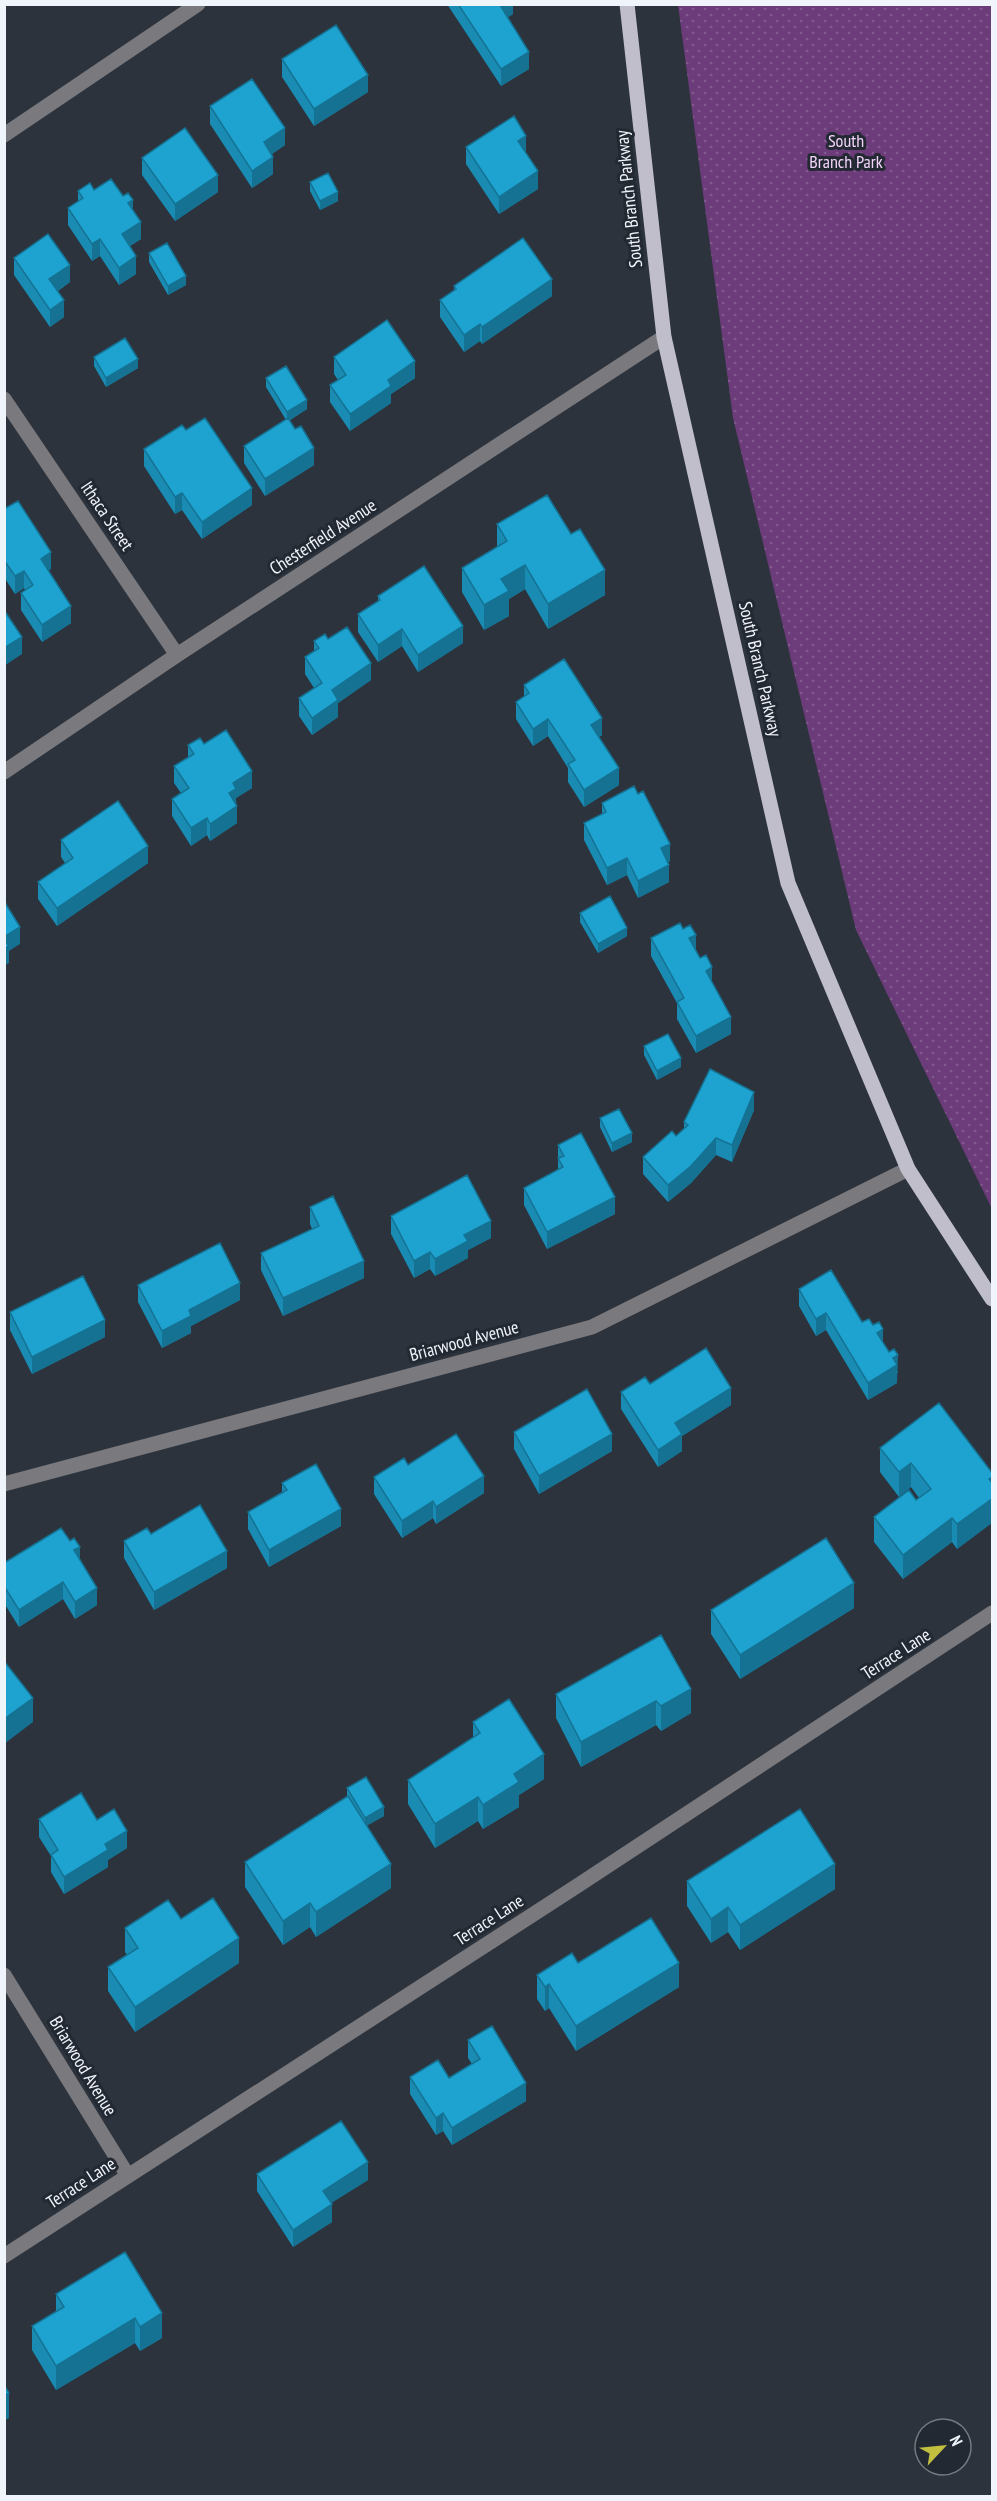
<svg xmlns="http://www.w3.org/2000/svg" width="997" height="2501" font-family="'PT Sans Narrow',sans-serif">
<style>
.park{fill:url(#park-dots)}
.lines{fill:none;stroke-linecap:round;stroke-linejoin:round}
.minor{stroke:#79797e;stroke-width:15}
.major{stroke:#bfbeca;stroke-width:15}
.wall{fill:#1a8cb4}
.shaded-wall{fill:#157292}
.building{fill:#1ea3d1;stroke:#157292;stroke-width:1.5}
.labels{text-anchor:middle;stroke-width:6;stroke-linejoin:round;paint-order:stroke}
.park-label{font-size:18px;fill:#f3d4fb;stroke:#232932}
.street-label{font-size:18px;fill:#f0f4fb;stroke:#232932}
</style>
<defs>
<pattern id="park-dots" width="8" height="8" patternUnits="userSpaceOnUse" patternTransform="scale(1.5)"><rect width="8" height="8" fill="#6c3b7a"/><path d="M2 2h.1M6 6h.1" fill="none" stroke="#81588e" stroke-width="1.8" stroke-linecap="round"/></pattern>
</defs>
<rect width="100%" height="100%" fill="#2c333c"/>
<path class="park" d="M678,5H992V1209L856,930L733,418Z"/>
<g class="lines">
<path class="minor" d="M4,135L198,4
M4,399L177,655
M4,772L177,655L664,337
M4,1484L592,1327L908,1169
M4,1975L128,2176
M4,2256L577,1886L992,1613"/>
<path class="major" d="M627,4L664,337L788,883L908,1169L992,1299"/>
</g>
<path class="wall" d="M447,4H513V14L508,17L529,69L501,86Z
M282,59L368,92L314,126L282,77Z
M210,106L285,145L272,154L273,174L252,188L210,124Z
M466,147L526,153L538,189L499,214L466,164Z
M142,158L218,192L175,221L142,175Z
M310,182L338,201L320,210L310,191Z
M94,190L123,196L133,210L141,239L130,246L136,274L119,285L100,256L92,261L68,225V208L78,202V191Z
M149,253L186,285L168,295L149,262Z
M14,258L70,282L58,291L64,317L50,327L14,275Z
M454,286L552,296L482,344L480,341L464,352L440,317V300L454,290Z
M94,357L138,368L106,387L94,366Z
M334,357L415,378L391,394V403L350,431L330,402V385L338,380L334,374Z
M266,378L307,409L290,420L314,465L265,496L244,463V446L286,420L266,387Z
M186,430L252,505L202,539L182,510L175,514L144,466V449Z
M4,509L51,569L48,570L71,623L42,642L21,610V593L25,590L24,588L15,594L4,577Z
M497,524L605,595L548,629L525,589L509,599V616L484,630L462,592V568L497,547Z
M378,596L463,643L418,672L402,646L378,662L358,632V614L378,602Z
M328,639L371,680L338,703V717L312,735L299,716V698L314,688L305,674V657L314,651V641Z
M524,685L602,735L599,737L619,785L584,807L568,782V768L548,736L533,746L516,719V702L524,697Z
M204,744L252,788L236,798L237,823L210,841L207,835L191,846L172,816V799L181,793L174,783V766L188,757V745Z
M602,803L670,861L668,862L669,882L638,898L627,875L607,885L584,840V823L602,814Z
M61,840L148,863L57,926L38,899V882L65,863L61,857Z
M580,913L627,936L598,953L580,922Z
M683,929L696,950L712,982L731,1034L696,1053L677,1019V1003L651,956V938Z
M644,1046L681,1067L657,1080L644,1055Z
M754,1110L732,1162L716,1155L691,1183L668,1202L643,1174V1157L676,1136L684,1129V1122Z
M600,1118L632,1142L612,1152L600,1127Z
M558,1145L615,1214L547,1249L524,1205V1188L558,1170Z
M310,1207L364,1278L283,1316L261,1270V1253L312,1229L310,1224Z
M391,1216L491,1238L468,1250V1258L435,1276L430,1269L414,1278L391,1234Z
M138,1285L240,1300L191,1326V1333L162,1348L138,1302Z
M799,1289L862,1322L883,1343L889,1352L898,1372L897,1373V1383L868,1400L826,1330L816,1336L799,1306Z
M10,1312L105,1337L32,1374L10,1330Z
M650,1384L731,1405L682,1436V1451L658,1467L621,1409V1392Z
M514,1432L612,1451L539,1494L514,1449Z
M880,1448L993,1474V1522L957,1549L952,1542L903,1579L874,1542V1517L916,1500L919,1498L911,1487L899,1497L880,1472Z
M408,1465L484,1493L436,1524L433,1518L402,1538L374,1494V1477Z
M282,1483L341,1526L269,1567L248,1529V1512L282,1492Z
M151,1534L227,1568L154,1610L124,1558V1541Z
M80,1559L97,1605L75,1619L63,1599L19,1627L4,1603V1563Z
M854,1608L740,1679L711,1634V1610Z
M661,1635L691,1713L661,1731L656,1725L581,1767L556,1718V1694Z
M473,1722L544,1779L519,1795V1807L483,1829L478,1821L435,1848L408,1804V1780L473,1738Z
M347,1788L384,1816L367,1825L391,1888L316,1937L310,1927L283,1945L245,1887V1862L347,1796Z
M39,1819L97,1820L127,1848L108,1860V1867L64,1894L51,1872V1856L39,1837Z
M687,1881L835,1889L740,1950L728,1932L711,1943L687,1906Z
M181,1919L239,1963L135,2032L108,1991V1967L127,1955L125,1952V1928Z
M578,1963L679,1987L576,2051L549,2008L545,2011L537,1999V1975Z
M468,2040L526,2101L452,2145L443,2131L436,2135L410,2094V2077L449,2078L472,2064L468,2058Z
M257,2174L368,2180L331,2203L332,2222L293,2247L257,2191Z
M125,2252L162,2338L140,2351L135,2343L56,2390L32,2350V2326L56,2311V2294Z"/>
<path class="shaded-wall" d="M502,4H513V14L500,22V5Z
M529,52V69L501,86V69Z
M368,75V92L314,126V109Z
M285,128V145L264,159V142Z
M526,136V153L518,141Z
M273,157V174L252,188V171Z
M538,171V189L499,214V197Z
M218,175V192L175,221V204Z
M338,192V201L320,210V201Z
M133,200V217L128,203Z
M141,222V239L122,251V234Z
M100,239V256L92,261V244Z
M136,256V274L119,285V268Z
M70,265V282L49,297V279Z
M186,276V285L168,295V286Z
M552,279V296L482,344V327Z
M64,300V317L50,327V310Z
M480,324V341L464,352V335Z
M138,359V368L106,387V378Z
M415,361V378L391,394V403L350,431V414L388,380Z
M307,400V409L287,421V412Z
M314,448V465L265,496V479Z
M252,488V505L202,539V522Z
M182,493V510L175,514V497Z
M51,552V569L41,576V559Z
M525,565V589L509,599V616L484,630V605L501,579Z
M605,570V595L548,629V604Z
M24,571V588L15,594V576Z
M71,606V623L42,642V625Z
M463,626V643L418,672V655Z
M402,629V646L378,662V645Z
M22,637V654L4,666V648Z
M371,663V680L338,703V717L312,735V718L332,690Z
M602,718V735L591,742V725Z
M548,719V736L533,746V729Z
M619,768V785L584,807V790Z
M252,771V788L236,798V806L229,793L233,783Z
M237,806V823L210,841V824Z
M207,818V835L191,846V828Z
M670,844V861L661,865V848Z
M148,846V863L57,926V908Z
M627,858V875L607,885V868Z
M669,865V882L638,898V881Z
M20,927V944L9,951V963L4,966V937Z
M627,928V936L598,953V944Z
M696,935V952L689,938Z
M712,967V984L706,971Z
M731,1017V1034L696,1053V1036Z
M681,1058V1067L657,1080V1071Z
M754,1092V1110L732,1162V1145Z
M632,1133V1142L612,1152V1143Z
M716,1138V1155L691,1183L668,1202V1185Z
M615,1197V1214L547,1249V1232Z
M491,1221V1238L468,1250V1258L435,1276V1259L464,1235Z
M430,1252V1269L414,1278V1261Z
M364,1261V1278L283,1316V1298Z
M240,1283V1300L191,1326V1333L162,1348V1331L189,1310Z
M826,1313V1330L816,1336V1319Z
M105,1320V1337L32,1374V1357Z
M883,1329V1346L877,1333Z
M898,1355L897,1383L868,1400V1383L893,1358Z
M731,1388V1405L682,1436V1451L658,1467V1450L675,1423Z
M612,1434V1451L539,1494V1476Z
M911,1463V1487L899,1497V1472Z
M484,1476V1493L436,1524V1507Z
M993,1477V1522L957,1549V1524L989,1479Z
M433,1501V1518L402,1538V1521Z
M341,1509V1526L269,1567V1550Z
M952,1518V1542L903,1579V1555Z
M80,1547V1565L74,1550Z
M227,1551V1568L154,1610V1592Z
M63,1582V1599L19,1627V1610Z
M854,1583V1608L740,1679V1655Z
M97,1588V1605L75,1619V1602Z
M691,1689V1713L661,1731V1706Z
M33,1698V1722L4,1744V1719Z
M656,1701V1725L581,1767V1742Z
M544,1754V1779L519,1795V1807L483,1829V1805L514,1774Z
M478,1797V1821L435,1848V1824Z
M384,1807V1816L365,1827V1818Z
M127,1831V1848L108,1860V1867L64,1894V1877L105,1844Z
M391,1864V1888L316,1937V1912Z
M835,1864V1889L740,1950V1925Z
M310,1903V1927L283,1945V1921Z
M728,1907V1932L711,1943V1919Z
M239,1938V1963L135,2032V2007Z
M679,1963V1987L576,2051V2026Z
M549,1984V2008L545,2011V1987Z
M526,2083V2101L452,2145V2128Z
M443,2113V2131L436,2135V2118Z
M6,2139V2156L4,2157V2140Z
M368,2162V2180L323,2208V2191Z
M332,2204V2222L293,2247V2230Z
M162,2313V2338L140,2351V2327Z
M135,2318V2343L56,2390V2366Z
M9,2393V2418L4,2421V2396Z"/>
<path class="building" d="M458,4H502L500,5L529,52L501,69Z
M336,25L368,75L314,109L282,59Z
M252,79L285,128L264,142L273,157L252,171L210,106Z
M514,116L526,136L518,141L538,171L499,197L466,147Z
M185,128L218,175L175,204L142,158Z
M328,173L338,192L320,201L310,182Z
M111,179L123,196L128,193L133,200L128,203L141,222L122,234L136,256L119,268L100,239L92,244L68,208L83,198L78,191L90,183L94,190Z
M48,234L70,265L49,279L64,300L50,310L14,258Z
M523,238L552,279L482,327L480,324L464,335L440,300L456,289L454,286Z
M167,243L186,276L168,286L149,253Z
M387,320L415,361L388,380L391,386L350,414L330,385L346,375L334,357Z
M125,338L138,359L106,378L94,357Z
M286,366L307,400L287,412L266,378Z
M205,418L252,488L202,522L182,493L175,497L144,449L182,425L186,430Z
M288,418L295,429L301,426L314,448L265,479L244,446Z
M547,495L571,534L580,529L605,570L548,604L525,565L501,579L509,591L484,605L462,568L507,541L497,524Z
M18,501L51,552L41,559L71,606L42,625L21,593L33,585L24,571L15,576L4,560V509Z
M424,566L463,626L418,655L402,629L378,645L358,614L380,600L378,596Z
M6,613L22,637L4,648V615Z
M347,627L371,663L332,690L338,700L312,718L299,698L322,683L305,657L319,648L314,641L325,634L328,639Z
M564,659L602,718L591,725L619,768L584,790L568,764L575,760L548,719L533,729L516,702L529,693L524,685Z
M226,730L252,771L233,783L236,789L229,793L237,806L210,824L207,818L191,828L172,799L189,788L174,766L194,754L188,745L200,738L204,744Z
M634,786L638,794L643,791L670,844L661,848L669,865L638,881L627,858L607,868L584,823L606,812L602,803Z
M118,801L148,846L57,908L38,882L73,858L61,840Z
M610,896L627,928L598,944L580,913Z
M4,901L20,927L4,937Z
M680,923L683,929L690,925L696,935L689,938L700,958L706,955L712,967L706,971L731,1017L696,1036L677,1002L684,998L651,938Z
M4,940L9,946L4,949Z
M668,1034L681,1058L657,1071L644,1046Z
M710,1069L754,1092L732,1145L716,1138L691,1166L668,1185L643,1157L672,1131L676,1136L688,1125L684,1122Z
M619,1109L632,1133L612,1143L600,1118Z
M581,1133L615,1197L547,1232L524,1188L563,1167L558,1158L564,1156L558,1145Z
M467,1175L491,1221L464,1235L468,1241L435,1259L430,1252L414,1261L391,1216Z
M333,1196L364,1261L283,1298L261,1253L319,1226L310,1207Z
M220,1243L240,1283L189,1310L191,1316L162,1331L138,1285Z
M831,1270L862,1322L869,1319L873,1325L879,1322L883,1329L877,1333L889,1352L894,1349L898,1355L893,1358L897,1365L868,1383L826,1313L816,1319L799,1289Z
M83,1276L105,1320L32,1357L10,1312Z
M706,1348L731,1388L675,1423L682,1434L658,1450L621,1392L645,1377L650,1384Z
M587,1389L612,1434L539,1476L514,1432Z
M939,1403L993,1474V1477L989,1479L993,1484V1498L957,1524L952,1518L903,1555L874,1517L909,1490L916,1500L931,1489L911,1463L899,1472L880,1448Z
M456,1434L484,1476L436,1507L433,1501L402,1521L374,1477L404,1458L408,1465Z
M316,1464L341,1509L269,1550L248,1512L287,1490L282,1483Z
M200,1505L227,1551L154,1592L124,1541L147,1528L151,1534Z
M61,1528L70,1541L74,1538L80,1547L74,1550L97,1588L75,1602L63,1582L19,1610L4,1586V1563Z
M826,1538L854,1583L740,1655L711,1610Z
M661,1635L691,1689L661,1706L656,1701L581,1742L556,1694Z
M4,1661L33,1698L4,1719Z
M509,1699L544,1754L514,1774L519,1782L483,1805L478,1797L435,1824L408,1780L480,1733L473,1722Z
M366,1777L384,1807L365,1818L347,1788Z
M81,1793L97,1820L114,1809L127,1831L105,1844L108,1850L64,1877L51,1855L58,1850L39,1819Z
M348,1796L391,1864L316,1912L310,1903L283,1921L245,1862Z
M800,1809L835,1864L740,1925L728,1907L711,1919L687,1881Z
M213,1898L239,1938L135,2007L108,1967L138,1948L125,1928L168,1900L181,1919Z
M651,1918L679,1963L576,2026L549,1984L545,1987L537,1975L572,1953L578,1963Z
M492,2026L526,2083L452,2128L443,2113L436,2118L410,2077L438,2060L449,2078L480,2059L468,2040Z
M341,2121L368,2162L323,2191L332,2204L293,2230L257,2174Z
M125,2252L162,2313L140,2327L135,2318L56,2366L32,2326L64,2307L56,2294Z
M4,2385L9,2393L4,2396Z"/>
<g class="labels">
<g class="park-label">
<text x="846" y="147">South<tspan x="846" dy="21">Branch Park</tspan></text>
</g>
<g class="street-label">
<text transform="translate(629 199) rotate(-96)" y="6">South Branch Parkway</text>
<text transform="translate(107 516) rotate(56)" y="6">Ithaca Street</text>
<text transform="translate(323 537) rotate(-33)" y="6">Chesterfield Avenue</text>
<text transform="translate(760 669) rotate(77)" y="6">South Branch Parkway</text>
<text transform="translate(464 1341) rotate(-15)" y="6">Briarwood Avenue</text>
<text transform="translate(896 1654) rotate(-33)" y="6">Terrace Lane</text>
<text transform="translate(489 1920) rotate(-33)" y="6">Terrace Lane</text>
<text transform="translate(83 2066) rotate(59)" y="6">Briarwood Avenue</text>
<text transform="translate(81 2183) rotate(-33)" y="6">Terrace Lane</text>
</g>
</g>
<rect width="997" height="2501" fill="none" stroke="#f0f4fb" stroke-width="12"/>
<g transform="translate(943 2447) rotate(64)"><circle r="28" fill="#232932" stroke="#757a82" stroke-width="1.5"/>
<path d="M0-4.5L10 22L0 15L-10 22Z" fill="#c1be40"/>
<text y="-9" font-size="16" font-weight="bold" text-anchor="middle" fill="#f0f4fb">N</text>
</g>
</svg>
